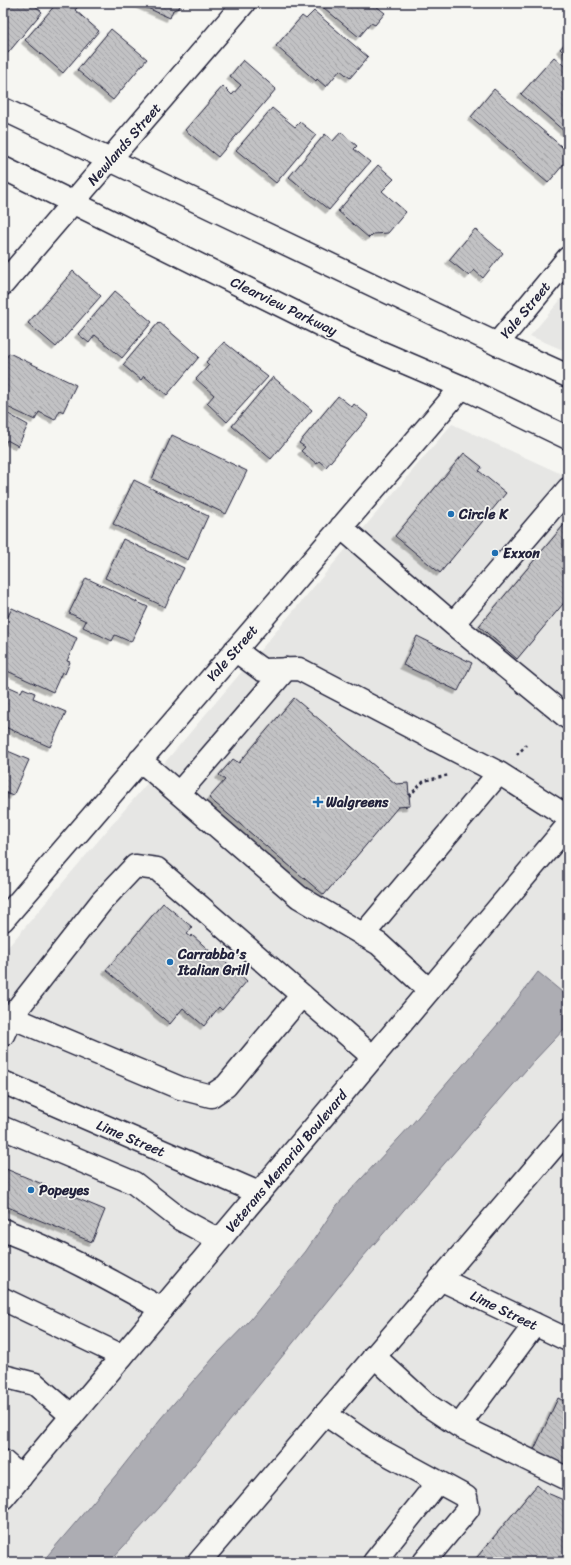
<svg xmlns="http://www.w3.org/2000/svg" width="571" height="1565" font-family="Sriracha,sans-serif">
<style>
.built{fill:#e6e6e4}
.water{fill:#adadb3;stroke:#757583}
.building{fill:url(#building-back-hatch);stroke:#22223b;filter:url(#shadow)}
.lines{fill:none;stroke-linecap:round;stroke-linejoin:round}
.minor-casing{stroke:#22223b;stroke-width:25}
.major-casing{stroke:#22223b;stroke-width:25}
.path{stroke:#22223b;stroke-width:2.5;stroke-dasharray:3 3;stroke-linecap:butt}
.minor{stroke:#f6f6f2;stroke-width:22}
.major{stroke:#f6f6f2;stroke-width:22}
.poi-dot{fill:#1f6fb2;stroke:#f6f6f2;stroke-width:1.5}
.labels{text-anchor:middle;stroke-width:3.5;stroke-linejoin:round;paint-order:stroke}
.street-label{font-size:14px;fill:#22223b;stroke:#f6f6f2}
.poi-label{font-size:14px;font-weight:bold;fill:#22223b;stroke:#f6f6f2;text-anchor:start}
</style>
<defs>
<pattern id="building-back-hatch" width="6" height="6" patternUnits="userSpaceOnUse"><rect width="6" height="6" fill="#c2c2c4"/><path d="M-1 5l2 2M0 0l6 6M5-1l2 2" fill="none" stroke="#a6a6a9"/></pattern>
<filter id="shadow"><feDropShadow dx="-3.5" dy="3.5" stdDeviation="0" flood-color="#0004"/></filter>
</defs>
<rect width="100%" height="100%" fill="#f6f6f2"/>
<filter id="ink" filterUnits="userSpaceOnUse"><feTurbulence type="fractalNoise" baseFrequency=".025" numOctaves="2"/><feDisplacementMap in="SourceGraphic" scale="8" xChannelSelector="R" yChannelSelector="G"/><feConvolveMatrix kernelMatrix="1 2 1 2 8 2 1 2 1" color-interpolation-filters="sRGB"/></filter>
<g filter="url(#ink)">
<path class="built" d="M568,291V352L530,336Z
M452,424L568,477V1562H3V953Z"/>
<path class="water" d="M538,972L568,997V1025L533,1062L362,1258L160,1507L109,1562H42L116,1475L161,1418L215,1356L251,1319L306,1251L337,1205L412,1124L498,1024Z"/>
<path class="building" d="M3,3H32L42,12L8,53L3,49Z
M57,3H81L75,10L99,31L63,73L25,40Z
M136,3H181V4L179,8L173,10L170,18Z
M318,3H378L376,6L385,13L375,25L371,23L359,37Z
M314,11L368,57L350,78L340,70L326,87L317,79L316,81L276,46L302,16L306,19Z
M111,29L147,59L113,100L77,70Z
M568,40V56L560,49Z
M554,57L568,69V128L565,132L521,94Z
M243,60L276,89L218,157L185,130L223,86L232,95L241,85L230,76Z
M494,89L568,152V159L548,183L471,117Z
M272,108L295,127L300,122L316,135L276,183L236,150Z
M341,132L357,146L354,149L370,162L329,210L289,177L325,134L333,141Z
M378,165L394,179L382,191L406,212L388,233L373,234L369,238L338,211Z
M475,229L503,253L483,278L474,270L469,276L449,260Z
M73,271L101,296L56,347L28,323Z
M115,291L152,322L122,358L95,335L89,343L78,334Z
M159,322L199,357L167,395L144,376L141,380L123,365Z
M224,342L268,377L227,422L207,403L214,395L196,379L209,365L206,362Z
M9,353L76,385L63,412L60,410L55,420L39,412L35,420L3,405V364Z
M273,377L312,410L271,459L232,426Z
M338,396L352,407L354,404L369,416L326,467L319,461L317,464L301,451L305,447L299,443Z
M3,411L28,425L18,446L7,440L3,448Z
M172,435L247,471L226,514L152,479Z
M464,453L482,467L479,471L506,493L440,573L395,536Z
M134,480L208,516L188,560L113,524Z
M568,520V598L517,659L479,626Z
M123,539L184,568L165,607L105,578Z
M86,578L148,607L131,642L115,635L112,641L83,627L86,621L69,613Z
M12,608L77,638L67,661L70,662L65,674L62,672L53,692L3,669V627Z
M417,636L472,663L458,691L403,665Z
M3,684L21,692L23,688L35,693L33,698L66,712L50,747L3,726Z
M294,698L396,784L408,783L410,806L398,807L324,895L209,798L225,780L219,775L233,759L239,763Z
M3,749L29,760L13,796L3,792Z
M163,903L192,927L187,934L191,937L192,935L213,954L215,952L247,981L222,1010L219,1007L204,1026L183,1008L170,1024L106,970Z
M6,1169L105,1210L92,1242L3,1205V1176Z
M558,1398L568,1403V1468L533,1452Z
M537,1485L545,1492L568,1502V1562H473Z"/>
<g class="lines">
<defs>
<path id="minor" d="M3,284L244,3
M497,344L568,258
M341,527L453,624L568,718
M453,624L568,489
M235,650L262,670L299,669L499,773L363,935
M140,760L299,897L379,944L429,990
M499,773L568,817
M179,793L286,669
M3,920L462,387
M11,1017L180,1088L211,1096L226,1086L302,995
M3,1035L11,1017L102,901L135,866L157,869L373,1057
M3,1082L259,1193
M3,1128L134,1183L180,1219L219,1240
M3,1230C58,1251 110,1280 162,1309
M440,1279L568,1340
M3,1299L122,1356
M374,1356L426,1404L459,1426L568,1479
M3,1376L35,1384L72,1416
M325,1414L367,1443L466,1497L468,1509L424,1562
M459,1426L535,1324
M3,1461L21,1477
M374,1562L438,1482"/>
<path id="major" d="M3,109L497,344L568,376
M3,168L345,337L462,387L568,438
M3,1498L568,825
M199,1562L568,1130"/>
</defs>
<use href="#minor" class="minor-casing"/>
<use href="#major" class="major-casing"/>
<path class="path" d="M517,755L526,745
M409,796L424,781L449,775"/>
<use href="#minor" class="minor"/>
<use href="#major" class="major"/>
</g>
</g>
<g class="poi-dot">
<circle cx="451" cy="514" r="4"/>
<circle cx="495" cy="553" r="4"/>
<path d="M316 796h4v4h4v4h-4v4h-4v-4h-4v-4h4z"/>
<circle cx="170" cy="962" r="4"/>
<circle cx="31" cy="1190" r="4"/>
</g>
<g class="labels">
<g class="street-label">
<text transform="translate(124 144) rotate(-49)" y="5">Newlands Street</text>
<text transform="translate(284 306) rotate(26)" y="5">Clearview Parkway</text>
<text transform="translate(525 310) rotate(-50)" y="5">Yale Street</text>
<text transform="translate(232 653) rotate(-49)" y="5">Yale Street</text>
<text transform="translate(131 1138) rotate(23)" y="5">Lime Street</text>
<text transform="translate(286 1161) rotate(-50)" y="5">Veterans Memorial Boulevard</text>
<text transform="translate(504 1310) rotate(26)" y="5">Lime Street</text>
</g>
<g class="poi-label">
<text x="459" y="519">Circle K</text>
<text x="503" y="558">Exxon</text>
<text x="326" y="807">Walgreens</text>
<text x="178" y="959">Carrabba's<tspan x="178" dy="16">Italian Grill</tspan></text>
<text x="39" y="1195">Popeyes</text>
</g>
</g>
<rect width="571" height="1565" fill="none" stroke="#f6f6f2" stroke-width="16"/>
<rect x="8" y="8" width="555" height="1549" fill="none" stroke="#22223b" stroke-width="1.5" filter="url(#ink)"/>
</svg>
